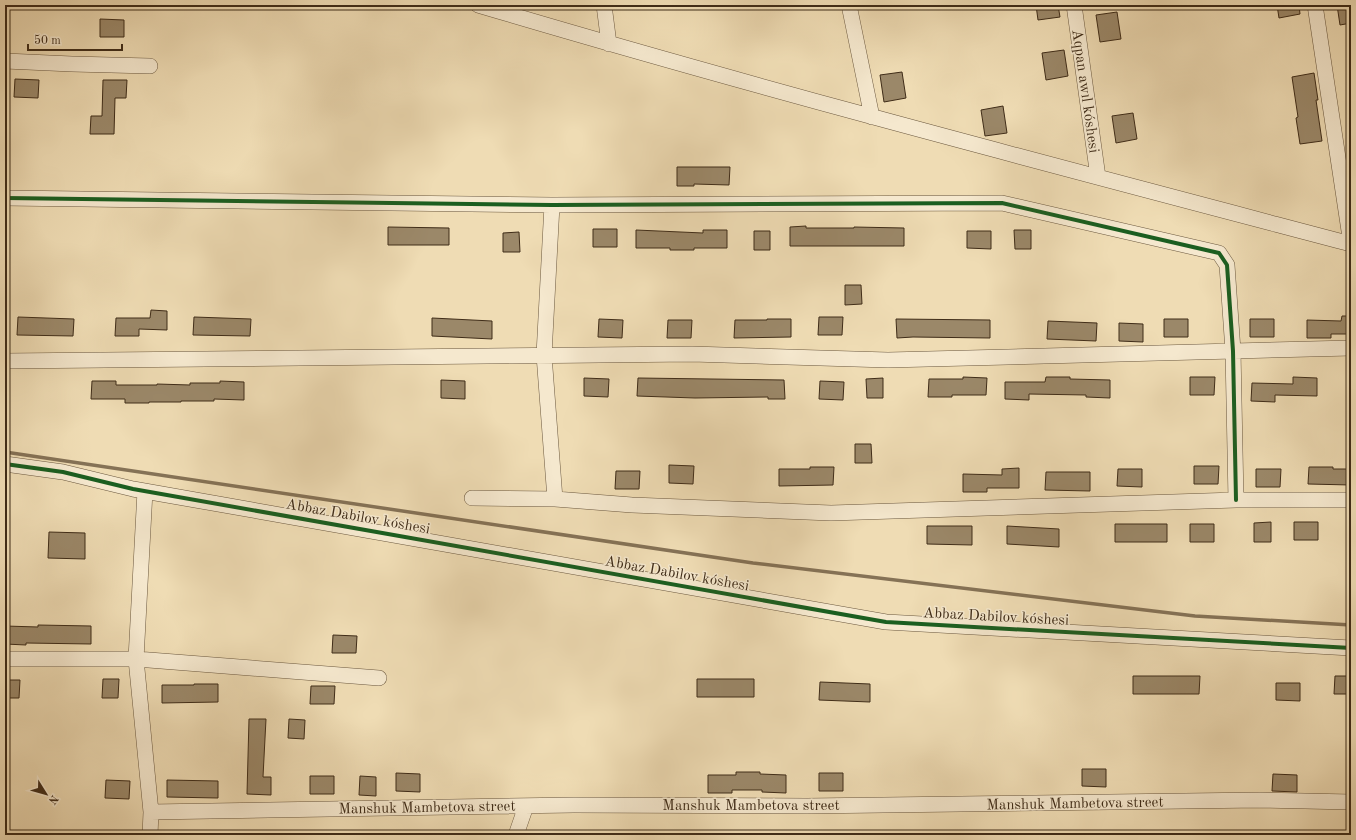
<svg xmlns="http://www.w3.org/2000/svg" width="1356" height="840" font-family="'Old Standard TT',serif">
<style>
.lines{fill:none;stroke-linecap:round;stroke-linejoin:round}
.stream{stroke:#857256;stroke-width:3.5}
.building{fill:#9b8869;stroke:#3f2c18}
.minor-casing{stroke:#6b583f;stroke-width:16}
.minor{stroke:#f5e8ce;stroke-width:15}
.cycleway-casing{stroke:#f5e8ce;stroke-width:6}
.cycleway{stroke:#1b5e20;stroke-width:4}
.labels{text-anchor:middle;stroke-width:3;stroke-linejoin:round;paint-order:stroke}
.street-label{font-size:15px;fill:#3f2c18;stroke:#f5e8ce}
</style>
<rect width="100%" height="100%" fill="#efdcb4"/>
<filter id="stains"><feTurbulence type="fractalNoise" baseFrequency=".005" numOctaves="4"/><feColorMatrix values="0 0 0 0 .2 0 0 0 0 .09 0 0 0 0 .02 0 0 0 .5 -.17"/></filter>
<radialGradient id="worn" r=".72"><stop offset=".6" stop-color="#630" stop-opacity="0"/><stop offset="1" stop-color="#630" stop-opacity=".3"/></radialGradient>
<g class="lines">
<path class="stream" d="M5,452L753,563L1195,616L1351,625"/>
</g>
<path class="building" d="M1036,5H1058L1060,17L1038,20Z
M1277,5H1299L1300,14L1279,18Z
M1337,5H1351V23L1340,25Z
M1117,12L1121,39L1100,42L1096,15Z
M100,19L124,20V37H100Z
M1064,50L1068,76L1046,80L1042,53Z
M902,72L906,98L884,102L880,75Z
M1314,73L1318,100H1316L1322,141L1300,144L1296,118L1298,117L1292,77Z
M15,79L39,80L38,98L14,97Z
M103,80H127L126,98H115L114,134H90L91,116H102Z
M1003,106L1007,133L985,136L981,110Z
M1133,113L1137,139L1116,143L1112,116Z
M677,167H730L729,185L694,184V186H677Z
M806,226V228H854V227L904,228V246H790V227Z
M388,227L449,228V245H388Z
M593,229H617V247H593Z
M636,230L703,233V230H727V248H694V250H670V248H636Z
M1014,230H1031V249H1015Z
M754,231H770V250H754Z
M967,231H991V249L967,248Z
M519,232L520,252H503V233Z
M845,285H861L862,304L845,305Z
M151,310L167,311V330L139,329V336H115L116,318H150Z
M1342,316H1351V334H1331V338H1307V320L1341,321Z
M18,317L74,319L73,336L17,335Z
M194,317L251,319L250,336L193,335Z
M819,317H843L842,335H818Z
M432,318L492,321V339L432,336Z
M599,319L623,320L622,338L598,337Z
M767,319H791V337L734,338L735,320H767Z
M896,319L990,320V338L913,337L897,338Z
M1164,319H1188V337H1164Z
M1250,319H1274V337H1250Z
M668,320H692L691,338H667Z
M1048,321L1097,323L1096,341L1047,339Z
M1119,323L1143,324V342L1119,341Z
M963,377L987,378L986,395H952V397H928L929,379H963Z
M1046,377H1070V379L1110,380V398L1086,397V395L1029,394V400L1005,399V382H1045Z
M1190,377H1215L1214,395H1190Z
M1293,377L1317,378V396L1275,395V402L1251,401L1252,383L1293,384Z
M584,378L609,379L608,397L584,396Z
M638,378L784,380L785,399H768V397L695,398L637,396Z
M883,378V398H867L866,379Z
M441,380L465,381V399L441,398Z
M92,381H116V385H157V384L190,385V383H220V381L244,382V400L214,399V401H181V402H149V403H125V399H91Z
M820,381L844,382L843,400L819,399Z
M855,444H871L872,463H855Z
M669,465L694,466L693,484L669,483Z
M1194,466H1219L1218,484H1194Z
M810,467H834L833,485L779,486V469H810Z
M1309,467H1333V469H1351V485L1308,484Z
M1019,468V488H987V492H963V474L1002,475V469Z
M1118,469H1142V487L1117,486Z
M1256,469H1281L1280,487H1256Z
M616,471H640L639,489H615Z
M1046,472H1090V491L1045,490Z
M1271,522V542H1254V523Z
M1294,522H1318V540H1294Z
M1115,524H1167V542H1115Z
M1190,524H1214V542H1190Z
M927,526H972V545L927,544Z
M1007,526L1059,529V547L1007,544Z
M49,532L85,533V559L48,558Z
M38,625L91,626V644L26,643V645L5,644V626L38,627Z
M333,635L357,636L356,653H332Z
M1133,676H1200L1199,694H1133Z
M1335,676H1351V694H1334Z
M103,679H119L118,698H102Z
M697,679H754V697H697Z
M5,680H20L19,698H5Z
M820,682L870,684V702L819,700Z
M1276,683H1300V701L1276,700Z
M194,684H218V702L162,703V685H194Z
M311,686H335L334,704H310Z
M249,719H266L263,777H271V795L247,794Z
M289,719L305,720L304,739L288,738Z
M1082,769H1106V787L1082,786Z
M736,772H760V774L786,775V793L762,792V790H732V793H708V775H736Z
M396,773L420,774V792L396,791Z
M819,773H843V791H819Z
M1273,774L1297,775V792L1272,791Z
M310,776H334V794H310Z
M360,776L376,777V796L359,795Z
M106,780L130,781L129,799L105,798Z
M167,780L218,781V798L167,797Z"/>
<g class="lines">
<defs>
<path id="minor" d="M478,5C767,91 1059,167 1351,244
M604,5L609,44
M849,5L872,117
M1074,5L1098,177
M1315,5L1351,244
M5,61L72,64L150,66
M5,198L552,205L1002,203L1219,253L1227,265L1233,351L1236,500
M552,205L544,355L555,499
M5,361L692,354L888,360L1351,348
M5,464L63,472L133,489L886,622L1351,648
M145,491L136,659L151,812L150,835
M472,498L555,499L632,505L831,513L1236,500H1351
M5,659H136L379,678
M151,812L574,805L807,806L1260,800L1351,802
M516,835L526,806"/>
</defs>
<use href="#minor" class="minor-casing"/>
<use href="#minor" class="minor"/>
<defs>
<path id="cycleway" d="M5,198L552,205L1002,203L1219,253L1227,265L1233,351L1236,500
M5,464L63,472L133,489L886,622L1351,648"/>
</defs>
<use href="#cycleway" class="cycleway-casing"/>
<use href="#cycleway" class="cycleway"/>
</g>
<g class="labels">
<g class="street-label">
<text transform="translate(1086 91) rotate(82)" y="5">Aqpan awıl kóshesi</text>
<text transform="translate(358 516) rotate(10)" y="5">Abbaz Dabilov kóshesi</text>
<text transform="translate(677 573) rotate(10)" y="5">Abbaz Dabilov kóshesi</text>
<text transform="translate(996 616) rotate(3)" y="5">Abbaz Dabilov kóshesi</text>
<text transform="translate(1075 803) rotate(-1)" y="5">Manshuk Mambetova street</text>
<text x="751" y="810">Manshuk Mambetova street</text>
<text transform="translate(427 807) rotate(-1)" y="5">Manshuk Mambetova street</text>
</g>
</g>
<rect width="1356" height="840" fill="none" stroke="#efdcb4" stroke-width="20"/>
<rect x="6" y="6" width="1344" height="828" fill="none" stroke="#3f2c18" stroke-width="2"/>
<rect x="10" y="10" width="1336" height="820" fill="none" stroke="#3f2c18"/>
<g transform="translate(46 794) rotate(127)" stroke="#f5e8ce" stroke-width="3" paint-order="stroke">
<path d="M0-3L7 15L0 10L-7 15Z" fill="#3f2c18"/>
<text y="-6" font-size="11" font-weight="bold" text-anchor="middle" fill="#3f2c18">N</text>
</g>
<path d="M28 44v6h94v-6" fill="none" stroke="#3f2c18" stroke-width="2"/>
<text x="34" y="44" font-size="12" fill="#3f2c18" stroke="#f5e8ce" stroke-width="3" paint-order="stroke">50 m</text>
<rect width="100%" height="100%" filter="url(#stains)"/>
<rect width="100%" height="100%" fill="url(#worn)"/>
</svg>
